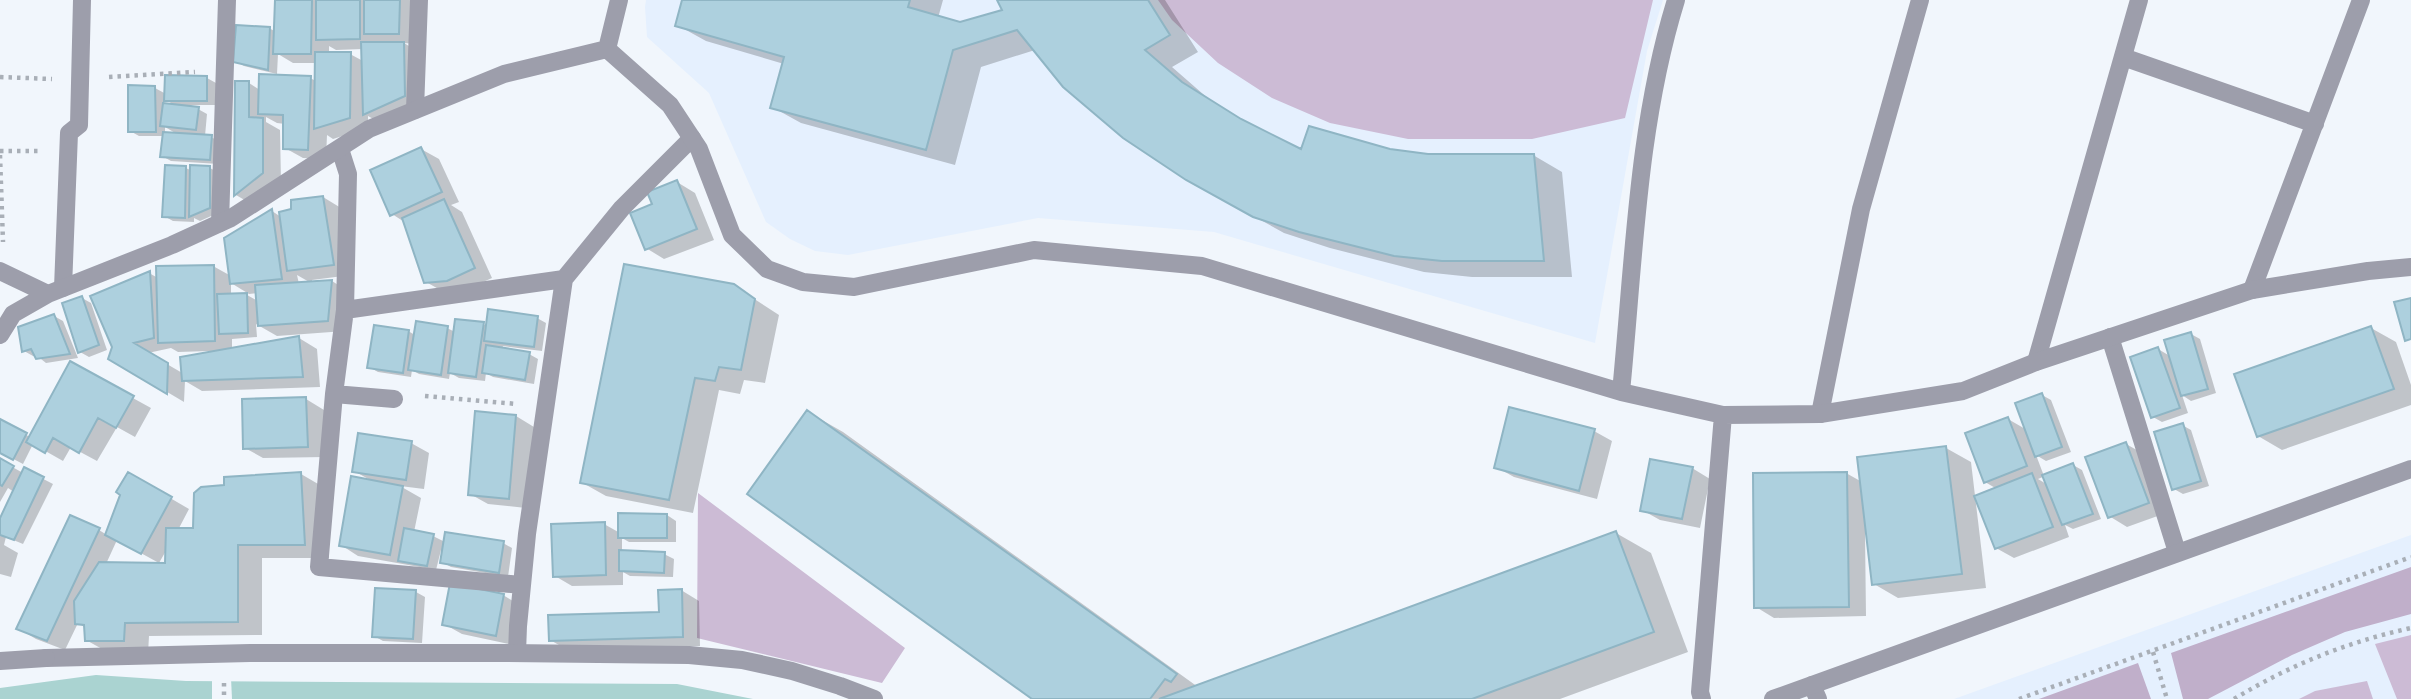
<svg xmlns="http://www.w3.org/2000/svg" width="2411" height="699" font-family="'Source Sans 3',sans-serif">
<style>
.built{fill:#e5f0fe}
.green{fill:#ccbbd5}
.forest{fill:#c0afca}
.water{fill:#aad3d1}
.pier{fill:#f1f6fc}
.shadow{fill:#0003;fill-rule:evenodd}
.building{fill:#add0de;stroke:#8fb5c4;stroke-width:2}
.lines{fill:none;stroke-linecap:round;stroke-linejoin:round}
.path{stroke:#a9afb7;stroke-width:4.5;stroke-dasharray:3.5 5;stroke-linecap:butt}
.service{stroke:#9d9eab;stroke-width:18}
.pedestrian{stroke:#9d9eab;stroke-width:18}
.minor{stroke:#9d9eab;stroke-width:18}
.tertiary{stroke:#9d9eab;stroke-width:18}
</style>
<rect width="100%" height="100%" fill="#f1f6fc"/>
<path class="built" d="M646,0H1663L1647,51L1595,343L1214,232L1038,218L848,255L815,251L790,239L766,222L709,93L647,37L645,7Z
M2411,535V699H1954Z"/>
<path class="green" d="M1158,0H1653L1625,118L1532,139H1408L1330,123L1272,98L1218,63L1172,20Z
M698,493L905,648L882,683L697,638Z
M2411,635V699H2397L2375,644Z
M2367,681L2373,699H2299L2315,691Z"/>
<path class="forest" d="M2411,567V614L2345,632L2292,655L2208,699H2183L2171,653Z
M2138,663L2151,699H2039Z"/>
<path class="water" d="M96,675L186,681L677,684L753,699H0V688Z"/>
<path class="pier" d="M212,678H231L232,699H212Z"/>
<path class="shadow" d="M277,0H417V44L404,43L422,54L423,106L382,124L368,116V128L333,139L327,135L326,159L303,158L285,148V124L277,123L266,117V122L280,130L281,183L253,205L236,195L237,83H249L260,90L310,78L316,81V63H293L278,54L277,74L244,66L235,61L269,28L276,32ZM329,46L336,50L363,49V61L350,54L329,53Z
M684,0H943L938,18L960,24L1004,11L999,0H1165L1198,52L1172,67L1211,101L1251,126L1302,152L1390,150L1428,156L1533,155L1562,172L1572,277H1472L1424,272L1330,248L1284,233L1217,196L1035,50L981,67L955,165L801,123L772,107L784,64L706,41L677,25Z
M207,78L216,83V105H186V108L198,109L207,114L205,136L211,137L220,142L219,164L171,161L162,156L164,136H139L130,131L155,88L166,94ZM164,99L178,107L164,105ZM165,127L177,134L165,133Z
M421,149L439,159L459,202L451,205L462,212L492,278L465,290L444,292L426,282L406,223L392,214Z
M186,168L192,171L210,168L219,173L218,213L200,221L194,218V222L173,221L164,216Z
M677,182L695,193L714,240L664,259L646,248L654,205Z
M323,197L341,208L351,275L312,280V283L332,281L349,292L345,331L277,336L256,324L257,337L232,339V350L299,338L317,349L320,387L202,391L185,381L184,402L110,358L149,273L158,278L213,266L231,276L272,211L281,217ZM297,275L311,283L299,284ZM231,283L249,294L257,293L258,301L247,295H231ZM171,348L178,352L209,351L210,353L184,374L148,353Z
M733,285L779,315L765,383L744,380L740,394L719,390L693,513L606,496L581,482Z
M82,298L91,303L107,350L89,357L80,352Z
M54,316L63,321L78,358L46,363L36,355L33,356L24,351Z
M537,318L546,323L542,351L503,346L502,349L529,354L538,359L534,384L493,377L486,373L485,381L459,378L450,373L449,379L419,374L412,370L411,377L378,372L369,367L408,331L415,335L447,328L455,332L483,324L487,326Z
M2371,328L2396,342L2411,385V405L2282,450L2258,436Z
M2191,334L2200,339L2216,393L2191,401L2182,395L2188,413L2162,422L2153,417L2158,349L2170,356Z
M71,364L151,408L135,437L117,427L97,461L71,447L63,461L33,444L23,464L0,452V421L30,437Z
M2042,395L2051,400L2071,452L2046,461L2036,455L2044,476L2073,465L2082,470L2101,519L2073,529L2065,525L2069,537L2014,558L1996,548L1997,489L1985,482L2008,419L2027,430ZM2045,476L2048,485L2038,479Z
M306,399L324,410L325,457L263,458L245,448Z
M808,412L843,432L1198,687L1616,533L1651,553L1688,652L1560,699H1035Z
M516,416L534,427L526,508L488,504L470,494Z
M2182,425L2191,430L2209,486L2183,494L2174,489Z
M1594,431L1612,441L1597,499L1514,477L1496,467Z
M411,443L429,453L424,489L400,486L421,498L414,532L433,536L445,542L503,543L512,548L508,577L451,567L442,562L444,550H441L436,570L358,556L341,545L372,481L354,471Z
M2126,444L2144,454L2166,513L2127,527L2109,516Z
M1946,448L1971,462L1986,588L1898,598L1874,584L1868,533H1865L1866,616L1774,618L1756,607L1846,473L1862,482Z
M0,460L23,473L24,469L53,484L23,544L6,537L4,545L18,553L11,577L0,574V519L14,492L8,488L0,502Z
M1692,468L1710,479L1700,528L1660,520L1642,510Z
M129,474L189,509L178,530H195L226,486L301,474L325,488L329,558H262V635L149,636L148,654H111L86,640V628L78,623L65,650L36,639L19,629L99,530L107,535ZM117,540L159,563L167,549L166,565L106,564Z
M667,515L676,521V542H629L622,538V552L664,554L674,559L673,577L630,576L623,572V585L572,586L555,576L604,524L620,533Z
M681,590L699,601L700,646L568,650L550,640L661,613Z
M416,592L425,597L422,643L383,641L374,636Z
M503,595L521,606L514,645L462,634L444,624Z"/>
<path class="building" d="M275,0H312L311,54H273Z
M316,0H360V39L316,40Z
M364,0H400L399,34H364Z
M682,0H910L908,7L960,22L1002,10L997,0H1148L1170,35L1145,50L1182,82L1241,119L1301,149L1309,126L1390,149L1428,154H1534L1544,261H1442L1394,256L1299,232L1253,217L1186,180L1123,138L1063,87L1017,30L953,50L926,150L770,108L784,57L675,26Z
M236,25L270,27L268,70L233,62Z
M361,42H404L405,96L363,115Z
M315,52H351L350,118L314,129Z
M259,74L311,76L308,150L283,149V115L258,114Z
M165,75L207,76V101H164Z
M235,81H249V117L263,118V173L234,196Z
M128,85L155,86L156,132H128Z
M163,103L199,107L196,130L160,126Z
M163,132L212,135L210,160L160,157Z
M421,147L442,192L390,216L370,170Z
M165,165L186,166L185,218L162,217Z
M190,165L210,166V208L189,217Z
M677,180L697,229L645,250L630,213L652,204L647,192Z
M323,196L334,265L287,271L279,212L291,209V200Z
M444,199L475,268L447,281L424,283L402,218Z
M272,209L282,279L230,284L224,238Z
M624,264L734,284L755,299L741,370L719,367L715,381L695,378L669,500L580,483Z
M214,265L215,341L158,343L156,266Z
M150,271L154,338L134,343L168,363L167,394L108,359L112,347L90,296Z
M332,280L328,321L258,326L255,285Z
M247,293L248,333L219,334L217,294Z
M82,296L99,345L78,353L62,303Z
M2411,298V339L2405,341L2394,302Z
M488,309L538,316L534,347L484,341Z
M54,314L70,354L36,359L31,349L22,352L18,327Z
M455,319L484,322L476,377L448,373Z
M416,321L448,326L441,375L408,370Z
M374,325L409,330L403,373L367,368Z
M2371,326L2394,389L2257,437L2234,374Z
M2191,332L2208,389L2181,396L2164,340Z
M299,336L303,377L182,381L180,357Z
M486,345L530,352L525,380L482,373Z
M2158,347L2180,408L2151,418L2130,357Z
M70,361L134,396L116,428L98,418L79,453L53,438L45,453L26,442Z
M2042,393L2062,447L2035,457L2015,403Z
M306,397L308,447L243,449L242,399Z
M1509,407L1595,429L1579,491L1494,468Z
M807,410L1177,674L1171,682L1165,679L1150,699H1032L747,494Z
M475,411L516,415L509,499L468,495Z
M2008,417L2027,466L1984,483L1965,433Z
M0,419L27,433L13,460L0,453Z
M2183,423L2201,481L2172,490L2154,432Z
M358,433L412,441L406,480L352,472Z
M2126,442L2149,503L2108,518L2085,457Z
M1946,446L1962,574L1872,585L1857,457Z
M0,458L14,466L2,486L0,485Z
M1650,459L1693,467L1682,519L1640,511Z
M2073,463L2093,514L2062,525L2042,475Z
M24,467L44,477L14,540L0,535V518Z
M128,472L172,497L141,554L105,535L120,495L116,492Z
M301,472L305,545H238V622L125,623L124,641H85L84,625L75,624L74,601L99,562L165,563L166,528H193L194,493L201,487L224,485V477Z
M1847,472L1849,607L1754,608L1753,473Z
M2032,473L2053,527L1995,549L1974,496Z
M351,476L403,486L390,555L339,546Z
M618,513L667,514V538H618Z
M70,515L100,528L47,641L16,629Z
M605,522L606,575L553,577L551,524Z
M404,528L434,534L427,566L398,561Z
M1616,531L1654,632L1472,699H1159Z
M445,532L504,541L499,573L440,563Z
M619,550L665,552L664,573L619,571Z
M450,583L504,594L496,636L442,625Z
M375,588L416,590L413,639L372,637Z
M682,589L683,637L549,641L548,615L659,612L658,590Z"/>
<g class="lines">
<path class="path" d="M0,77L52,79
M109,77L195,72
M0,151H38
M0,155L3,242
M425,396L517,404
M2153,652L2167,699
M224,683V699
M2019,699L2411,557
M2234,699C2290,665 2347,642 2411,628"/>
<path class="service" d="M2123,57L2315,124
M415,110L419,0
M340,149L348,174L345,310L334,394L319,567L522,585
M220,223L227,0
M564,279L622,208L692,138
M63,288L69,133L79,125L82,0
M2252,290L2361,0
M345,310L564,279L527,534L518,626L517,653
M2110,337L2177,552
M2036,362L2139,0
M334,394L394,399
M1820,414L1861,209L1920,0
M1812,685L1818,699"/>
<path class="pedestrian" d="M46,658L250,653H500L689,655L742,660L792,671L840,686L874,699"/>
<path class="minor" d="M607,49L670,105L699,149L732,235L767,269L803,282L854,287L1034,250L1202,266L1621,392L1723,415L1820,414L1963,391L2036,362L2252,290L2368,271L2411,267
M607,49L619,0
M0,271L48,294
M0,335L13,314L48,294L172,245L231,218L369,129L504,74L607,49
M1621,392C1634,261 1637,126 1676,0
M0,661L46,658
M1702,699L1700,692L1723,415"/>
<path class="tertiary" d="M1773,699L2411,469"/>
</g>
</svg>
